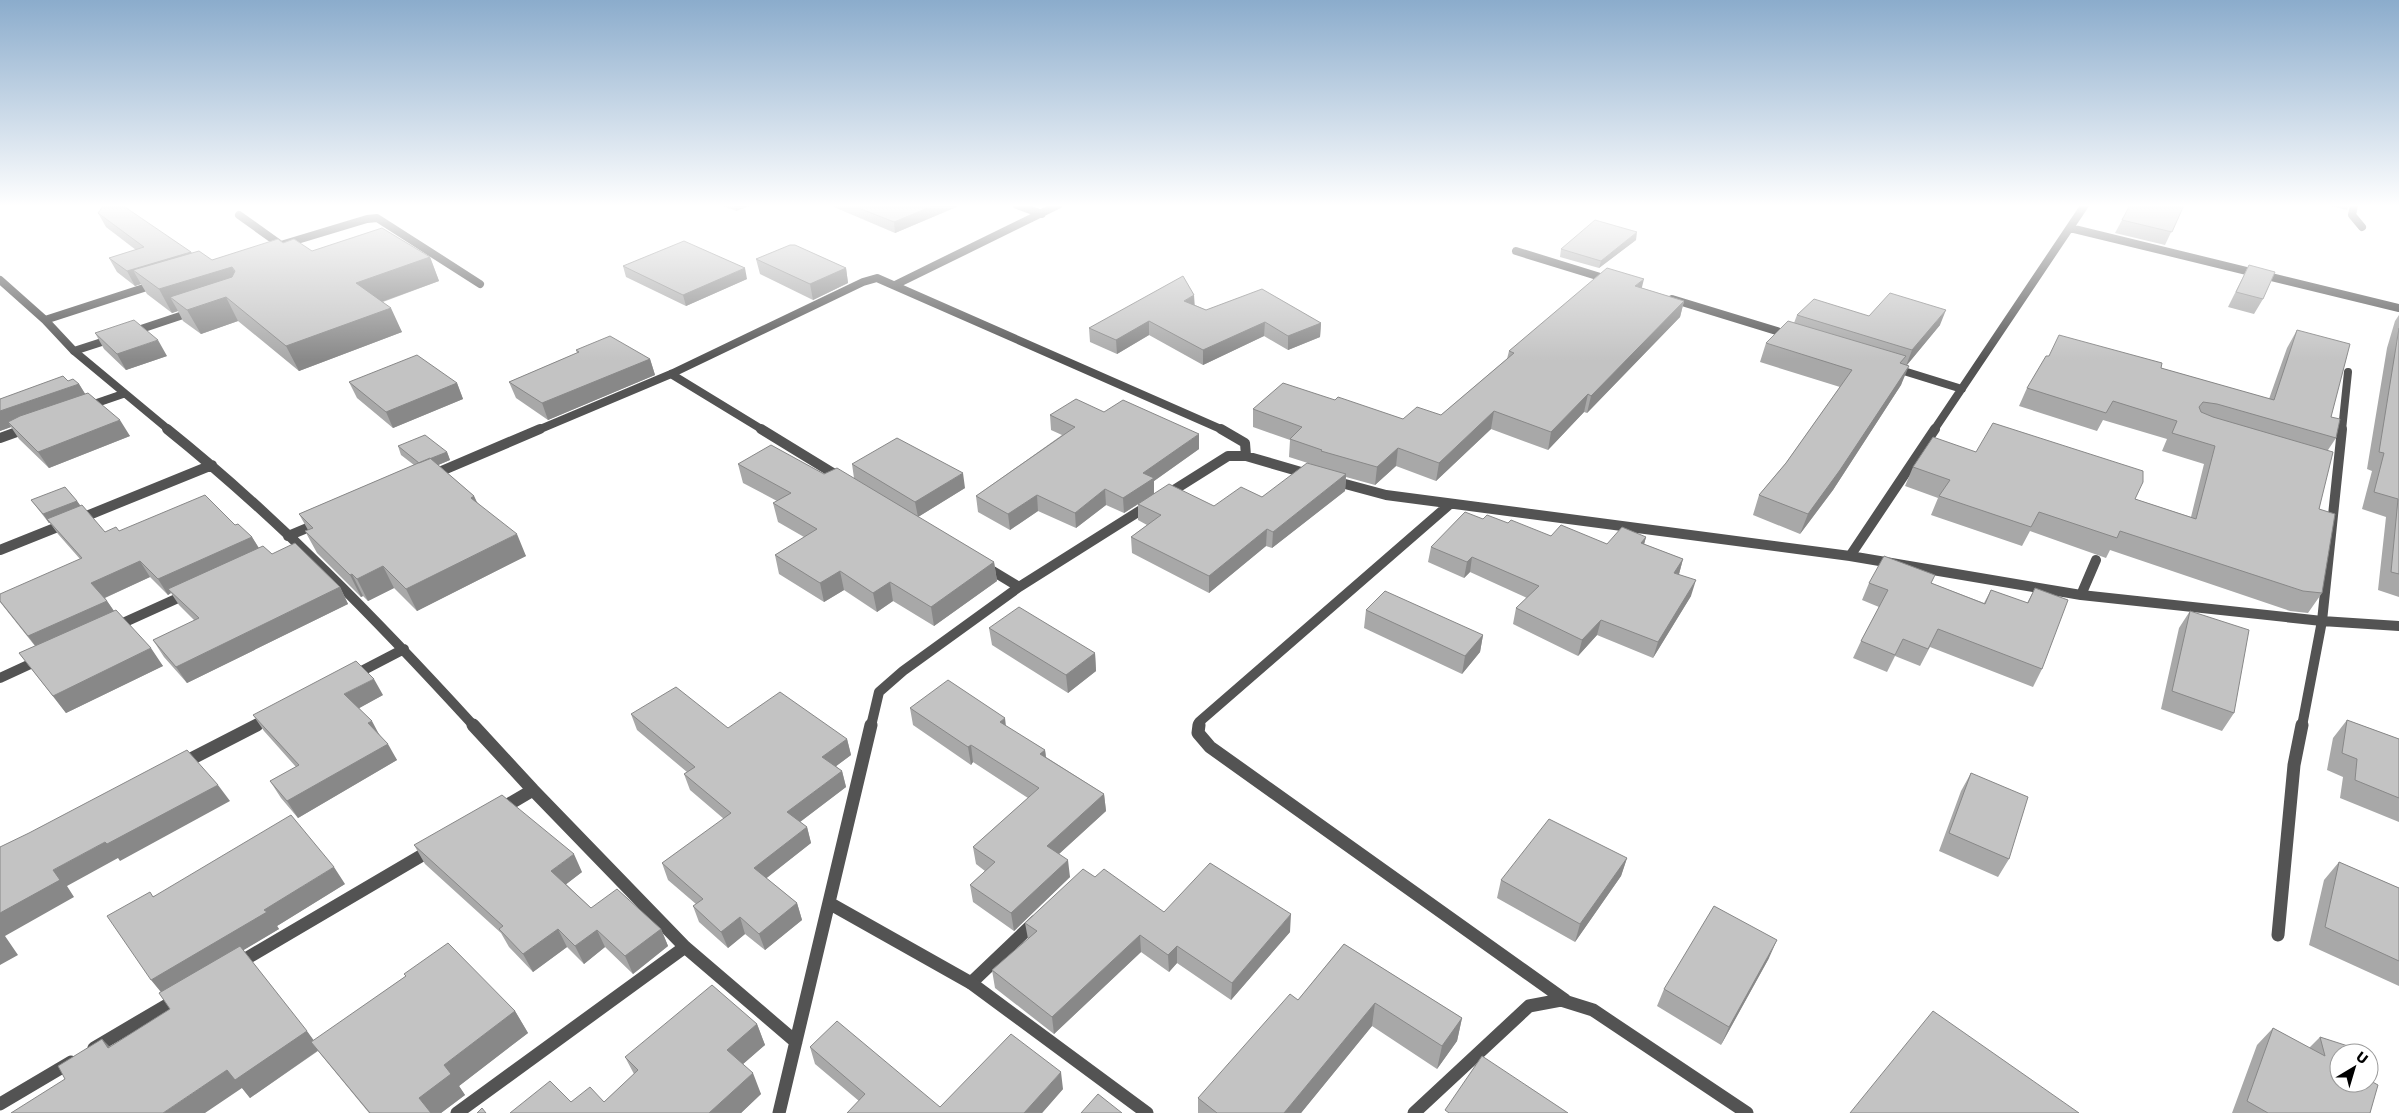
<svg xmlns="http://www.w3.org/2000/svg" width="2399" height="1113" font-family="'Golos Text',sans-serif">
<style>
.lines{fill:none;stroke-linecap:round;stroke-linejoin:round}
.lane-far1{stroke:#535353;stroke-width:8}
.lane{stroke:#535353;stroke-width:13}
.street-far2{stroke:#535353;stroke-width:8}
.street-far1{stroke:#535353;stroke-width:10}
.street{stroke:#535353;stroke-width:13}
.wall{fill:#a8a8a8}
.shaded-wall{fill:#888}
.building{fill:#c3c3c3;stroke:#888}
</style>
<rect width="100%" height="100%" fill="#fff"/>
<g class="lines">
<path class="lane-far1" d="M132,332L192,312
M74,351L111,339"/>
<path class="lane" d="M971,983L1036,921"/>
<path class="street-far2" d="M1017,205L1042,214
M2354,205L2352,215L2362,227
M239,215L281,245
M2070,228L2399,308
M284,244L367,219L377,218L480,284
M1516,251L1610,280
M0,280L45,320L74,351L169,430
M895,285L1058,205
M1672,299L1790,335
M45,320L156,284
M1894,368L1962,389
M671,374L763,430
M88,406L123,394
M21,430L28,428
M538,430L671,374L863,282L877,278L1223,430
M1934,430L2085,205
M2342,430L2348,372"/>
<path class="street-far1" d="M167,429C278,518 378,621 474,726
M761,429L841,478
M1221,429L1245,443L1246,456
M0,438L25,429
M432,475L540,429
M1334,481L1386,495L1850,556L2081,595L2322,621L2399,626
M1166,495L1228,456H1246L1308,474
M79,519L212,465
M288,536L319,523
M0,550L65,524
M1850,556L1935,429
M986,567L1019,587
M2081,595L2096,560
M114,627L187,594
M354,675L404,649
M0,678L39,660
M255,726L270,718
M871,726L879,692L903,671L1019,587L1149,505
M1199,726V722L1450,504
M2302,726L2322,621L2342,429"/>
<path class="street" d="M473,725L533,790L685,947L796,1042
M1199,725L1198,733L1210,747L1565,1000
M183,763L257,725
M499,810L533,790
M829,903L971,983L1147,1113
M2278,935L2294,765L2302,725
M237,964L431,850
M94,1048L179,998
M0,1104L71,1062
M457,1113L685,947
M779,1113L871,725
M1414,1113L1529,1006L1561,1000L1593,1010L1747,1113"/>
</g>
<path class="wall" d="M721,205H752L736,211Z
M833,205H961L895,233L834,207Z
M2184,205L2165,245L2115,233L2122,220Z
M2326,205H2350L2347,210Z
M98,213L191,252L192,253L212,260L283,243L312,251L430,257L439,281L383,302L402,332L299,371L238,321L201,334L183,321L178,311L172,313L147,294L141,284L135,286L117,272L109,258L136,250L106,227Z
M1636,240L1599,268L1560,257L1561,249Z
M756,259L846,268L848,283L813,300L760,274Z
M2249,265L2263,299L2254,314L2228,307Z
M623,266L747,279L686,306L626,277Z
M1642,288L1684,301L1680,317L1587,413L1584,412L1548,450L1491,429L1436,481L1396,466L1375,485L1346,477L1345,491L1272,548L1266,546L1209,593L1132,553L1131,537L1147,525L1138,520V504L1124,513L1106,505L1076,528L1038,511L1010,530L978,512L976,496L1062,435L1051,430L1050,415L1104,412L1199,449L1154,481V493L1214,506L1262,497L1311,464L1289,457L1290,440L1253,427V409L1335,400L1403,419L1441,415L1507,359L1509,351Z
M1195,305L1206,310L1321,323L1320,337L1288,350L1264,336L1203,365L1149,335L1117,354L1090,342L1089,328Z
M1797,315L1869,316L1940,325L1907,365L1901,385L1833,490L1800,534L1753,515L1759,495L1786,463L1840,387L1760,362L1766,343L1794,323Z
M2399,315V597L2378,590L2386,517L2362,509L2372,471L2367,469L2387,348L2395,321Z
M2297,330L2331,417L2336,438L2328,450L2319,509L2322,593L2308,613L2290,611L2110,550L2106,558L2030,531L2022,546L1931,515L1938,498L1905,486L1913,467L1976,452L2135,499L2191,517L2204,464L2162,451L2167,439L2103,420L2097,431L2019,406L2027,388L2161,368L2269,399L2287,348Z
M95,333L167,356L126,370L104,349Z
M576,350L650,359L655,375L548,420L516,398L509,382L577,353Z
M68,381L79,384L85,394L130,436L49,468L19,439L11,427L0,431V399Z
M349,382L457,383L463,399L393,428L357,398Z
M398,446L447,452L450,460L438,465L474,496L477,502L526,556L417,611L394,588L368,601L363,596L361,597L317,553L305,531L308,530L299,514L414,465L401,455Z
M738,464L854,478L852,464L965,488L918,517L994,562L997,581L934,626L893,601L877,612L844,590L824,602L779,574L775,555L804,537L778,522L773,503L777,501L743,483Z
M31,500L77,501L80,506L105,532L235,525L252,537L259,548L340,587L348,604L187,683L164,657L153,640L195,621L179,605L171,593L168,595L150,577L105,598L114,611L163,666L66,713L19,653L35,646L0,602L80,559L58,534L50,523H49Z
M1483,519L1551,536L1607,544L1646,537L1644,544L1683,559L1679,574L1691,596L1653,658L1597,635L1578,656L1513,624L1516,608L1527,598L1470,572L1464,578L1428,562L1431,547Z
M1869,583H1931L1984,603L1991,590L2027,603L2035,588L2042,669L2033,687L1930,647L1920,666L1895,656L1887,672L1853,658L1861,641L1879,607L1862,600Z
M1366,610L1483,635L1480,652L1462,674L1364,628Z
M2190,611L2234,713L2222,731L2161,709L2179,628Z
M989,628L1095,653L1096,671L1068,693L992,645Z
M383,695L359,708L379,734L397,760L298,818L281,798L270,781L296,767L264,731L253,715Z
M910,708L1006,726L1045,750L1046,757L1104,794L1106,811L1059,854L1070,877L1014,931L973,902L970,885L985,871L976,864L973,847L1028,798L973,762L971,765L913,725Z
M631,714L728,728L847,739L851,755L836,766L842,771L846,787L800,822L807,827L811,843L766,878L797,903L802,920L765,950L745,934L728,948L699,922L693,906L696,904L668,880L662,863L724,819L690,790L684,774L687,772L637,730Z
M2347,720L2399,739V822L2340,798L2343,777L2327,770L2333,738Z
M1971,773L2009,859L1998,877L1939,851L1961,791Z
M414,845L582,872L566,884L591,908L661,929L668,946L633,974L605,947L584,964L567,947L533,972L509,947L501,933L425,864Z
M1627,858L1621,876L1575,942L1497,898L1501,880Z
M2339,862L2399,888V986L2309,945L2324,880Z
M1095,877L1164,912L1290,932L1231,1000L1177,963L1169,972L1141,952L1054,1034L995,988L992,970L1028,939L1025,923Z
M345,884L277,926L279,929L243,950L314,1041L406,976L404,974L515,1011L528,1033L459,1086L465,1095L441,1113H369L318,1051L250,1098L242,1088L65,1079L110,1047L170,1009L161,992L153,896Z
M1344,944L1462,1018L1457,1041L1437,1069L1372,1026L1301,1113H1198V1098L1298,1000Z
M1769,958L1721,1045L1657,1006L1664,989Z
M757,1024L765,1045L743,1064L761,1094L741,1113H510L571,1102H604L634,1074L625,1057Z
M2273,1028L2309,1048L2320,1037L2339,1053L2370,1113H2232L2257,1045Z
M810,1047L940,1107L1063,1089L1042,1113H847L859,1101L815,1064Z"/>
<path class="shaded-wall" d="M735,205H752L736,211Z
M935,205H961L895,233L894,222Z
M1637,232L1636,240L1599,268L1601,261Z
M191,252L199,266L133,270L141,284L135,286L127,271Z
M430,257L439,281L367,307L356,283Z
M232,267L244,291L170,297L178,311L172,313L159,289Z
M745,268L747,279L686,306L683,295Z
M846,268L848,283L813,300L810,284Z
M1644,279L1640,295L1635,286Z
M1194,295L1195,309L1184,301Z
M226,297L238,321L201,334L187,310Z
M1684,301L1680,317L1587,413L1591,396Z
M391,308L402,332L299,371L286,346Z
M1946,310L1940,325L1906,366L1912,350Z
M1149,321V335L1117,354L1116,340Z
M1265,322L1264,336L1203,365V350Z
M1321,323L1320,337L1288,350V336Z
M158,340L167,356L126,370L117,354Z
M650,359L655,375L548,420L542,403Z
M1909,366L1901,385L1833,490L1800,534L1808,514Z
M457,383L463,399L393,428L386,412Z
M79,384L89,400L8,422L11,427L0,431V411Z
M1588,394L1584,412L1548,450L1551,432Z
M1494,411L1491,429L1436,481L1439,463Z
M120,420L130,436L49,468L38,452Z
M1199,434V449L1154,481V494L1124,513L1123,498L1143,473Z
M1398,448L1396,466L1375,485L1377,467Z
M447,452L450,460L422,472L419,463Z
M963,473L965,488L918,517L915,502Z
M1346,474L1345,491L1272,548L1273,532Z
M1105,489L1106,505L1076,528L1075,513Z
M1037,495L1038,511L1010,530L1008,514Z
M474,496L483,517L471,498Z
M77,501L83,509L47,519L50,523H49L43,514Z
M1267,529L1266,546L1209,593V576Z
M517,534L526,556L417,611L406,589Z
M252,537L261,552L168,589L171,593L168,595L158,579Z
M1646,537L1642,552L1641,543Z
M1472,557L1470,572L1464,578L1467,562Z
M1683,559L1679,574L1674,573Z
M140,561L150,577L102,599L91,583Z
M994,562L997,581L934,626L931,607Z
M383,566L394,588L368,601L357,579Z
M840,571L844,590L824,602L820,583Z
M352,574L363,596L361,597L350,575Z
M1696,580L1691,596L1653,658L1658,642Z
M890,582L893,601L877,612L873,593Z
M340,587L348,604L187,683L176,667Z
M107,601L118,617L40,652L28,636Z
M1601,620L1597,635L1578,656L1582,640Z
M1483,635L1480,652L1462,674L1465,656Z
M151,648L163,666L66,713L53,696Z
M1095,653L1096,671L1068,693L1066,675Z
M374,679L383,695L354,711L344,694Z
M1005,718L1007,735L1000,722Z
M372,721L381,738L368,723Z
M847,739L851,755L827,773L822,757Z
M388,744L397,760L298,818L287,801Z
M971,745L973,762L971,765L968,747Z
M1045,750L1047,767L1040,754Z
M842,771L846,787L792,828L787,812Z
M218,785L230,801L120,861L118,858L67,886L74,897L5,936L18,955L0,965V913L53,870L105,842Z
M1104,794L1106,811L1049,863L1047,846Z
M807,827L811,843L759,884L754,868Z
M574,854L582,872L560,889L551,871Z
M1627,858L1621,876L1575,942L1580,924Z
M1068,860L1070,877L1014,931L1011,913Z
M334,867L345,884L277,926L279,929L165,997L151,980L264,910Z
M797,903L802,920L765,950L759,934Z
M1291,914L1290,932L1231,1000L1232,983Z
M740,917L745,934L728,948L721,932Z
M558,929L567,947L533,972L523,954Z
M661,929L668,946L633,974L625,956Z
M597,930L605,947L584,964L575,946Z
M1140,935L1141,952L1054,1034L1052,1017Z
M1777,940L1769,958L1721,1045L1729,1027Z
M1177,946V963L1169,972L1168,955Z
M1375,1003L1372,1026L1301,1113H1284Z
M515,1011L528,1033L459,1086L465,1095L441,1113H430L419,1098L444,1065Z
M1462,1018L1457,1041L1437,1069L1442,1046Z
M757,1024L765,1045L735,1071L727,1050Z
M307,1031L320,1049L250,1098L242,1088L205,1113H163L227,1070Z
M102,1039L119,1056L108,1048Z
M1061,1072L1063,1089L1042,1113H1024Z
M753,1073L761,1094L741,1113H709Z"/>
<path class="building" d="M104,205H122L191,252L127,271L109,258L144,247L98,213Z
M851,205H935L894,222Z
M2130,205H2184L2172,232L2122,220Z
M1595,220L1637,232L1601,261L1561,249Z
M382,228L430,257L356,283L391,308L286,346L226,297L187,310L170,297L232,277L235,271L232,267L159,289L133,270L199,251L212,260L278,239L283,243L294,239L312,251Z
M684,241L745,268L683,295L623,266Z
M790,245H795L846,268L810,284L756,259Z
M2249,265L2275,272L2263,299L2236,292Z
M1607,268L1644,279L1635,286L1684,301L1591,396L1588,394L1551,432L1494,411L1439,463L1398,448L1377,467L1321,451L1322,450L1290,439L1302,427L1253,409L1283,383L1335,400L1338,397L1403,419L1417,407L1441,415L1514,353L1509,351Z
M1183,276L1194,295L1184,301L1206,310L1262,289L1321,323L1288,336L1265,322L1203,350L1149,321L1116,340L1089,328Z
M1890,293L1946,310L1912,350L1797,315L1814,299L1869,316Z
M134,320L158,340L117,354L95,333Z
M1788,321L1906,356L1900,363L1909,366L1840,470L1808,514L1759,495L1786,463L1852,370L1766,343Z
M2399,328V574L2391,572L2398,499L2374,492L2384,453L2379,452Z
M2297,330L2350,344L2331,417L2340,419L2336,438L2217,404L2203,402L2199,407L2201,412L2213,417L2333,452L2319,509L2335,514L2322,593L2303,591L2120,531L2117,538L2039,512L2031,527L1939,496L1950,480L1913,467L1933,437L1976,452L1993,423L2143,471V482L2135,499L2196,519L2215,446L2172,433L2177,421L2113,401L2106,413L2027,388L2046,356H2049L2059,335L2162,363L2161,368L2274,400Z
M610,336L650,359L542,403L509,382L579,352L576,350Z
M417,355L457,383L386,412L349,382Z
M63,376L68,381L73,379L79,384L0,411V399Z
M88,393L120,420L38,452L8,422L20,416Z
M1076,399L1104,412L1123,400L1199,434L1143,473L1154,478L1123,498L1105,489L1075,513L1037,495L1008,514L976,496L1075,427L1050,415Z
M425,435L447,452L419,463L398,446Z
M897,438L963,473L915,502L852,464Z
M771,445L824,474L837,468L994,562L931,607L890,582L873,593L840,571L820,583L775,555L817,529L773,503L791,493L738,464Z
M430,458L474,496L471,498L517,534L406,589L383,566L357,579L352,574L350,575L305,531L313,528L299,514Z
M1307,463L1346,474L1273,532L1267,529L1209,576L1131,537L1161,515L1138,504L1169,484L1214,506L1241,487L1262,497Z
M65,487L77,501L43,514L31,500Z
M205,495L235,525L238,524L252,537L158,579L140,561L91,583L107,601L28,636L0,601V594L82,558L47,519L82,505L105,532L116,527L119,531Z
M1465,512L1483,519L1487,515L1508,523L1511,520L1551,536L1561,525L1607,544L1622,527L1646,537L1641,543L1683,559L1674,573L1696,580L1658,642L1601,620L1582,640L1516,608L1539,586L1472,557L1467,562L1431,547Z
M295,543L340,587L176,667L153,640L199,618L168,589L263,546L272,554Z
M1884,556L1935,575L1931,583L1985,604L1991,590L2028,603L2035,588L2068,600L2042,669L1938,629L1928,649L1903,639L1895,655L1861,641L1888,590L1869,583Z
M1385,591L1483,635L1465,656L1366,610Z
M1019,607L1095,653L1066,675L989,628Z
M116,610L151,648L53,696L19,653Z
M2190,611L2249,630L2234,713L2172,691Z
M356,661L374,679L344,694L372,721L368,723L388,744L287,801L270,781L299,765L253,715Z
M948,680L1005,718L1000,722L1045,750L1040,754L1104,794L1047,846L1068,860L1011,913L970,885L995,862L973,847L1039,788L971,745L968,747L910,708Z
M676,687L728,728L780,692L847,739L822,757L842,771L787,812L807,827L754,868L797,903L759,934L740,917L721,932L693,906L703,899L662,863L731,813L684,774L695,767L631,714Z
M2347,720L2399,739V798L2355,780L2357,759L2342,753Z
M187,750L218,785L107,844L105,842L53,870L60,880L0,913V847L29,833Z
M1971,773L2028,797L2009,859L1949,833Z
M502,795L574,854L551,871L591,908L617,889L661,929L625,956L597,930L575,946L558,929L523,954L499,929L503,926L414,845Z
M291,815L334,867L264,910L267,912L151,980L107,916L150,892L153,897Z
M1549,819L1627,858L1580,924L1501,880Z
M2339,862L2399,888V961L2325,927Z
M1210,863L1291,914L1232,983L1177,946L1168,955L1140,935L1052,1017L992,970L1037,931L1025,923L1083,869L1095,877L1104,869L1164,912Z
M1714,906L1777,940L1729,1027L1664,989Z
M448,943L515,1011L444,1065L451,1074L419,1098L431,1113H370L311,1042L406,976L404,974Z
M1344,944L1462,1018L1442,1046L1375,1003L1284,1113H1217L1198,1098L1290,994L1298,1000Z
M240,946L307,1031L235,1080L227,1070L163,1113H11L65,1079L58,1066L102,1039L108,1048L170,1009L159,993Z
M712,985L757,1024L727,1050L753,1073L709,1113H510L550,1081L571,1102L590,1087L604,1102L638,1070L625,1057Z
M1933,1011L2079,1113H1850Z
M837,1021L940,1107L1011,1034L1061,1072L1024,1113H847L865,1094L810,1047Z
M2273,1028L2325,1056L2320,1037L2351,1047L2353,1053H2339V1083H2369V1080L2378,1085L2370,1113H2268L2247,1101Z
M1482,1056L1568,1113H1449L1445,1110Z
M1098,1094L1122,1113H1081Z
M482,1108L486,1113H477Z"/>
<linearGradient id="sky" x2="0" y2="1"><stop stop-color="#8baccc"/><stop offset="0.57" stop-color="#fff"/><stop offset="1" stop-color="#fff" stop-opacity="0"/></linearGradient>
<rect width="2399" height="361" fill="url(#sky)"/>
<g transform="translate(2354 1068) rotate(38)"><circle r="24" fill="#ffffff" stroke="#999999"/>
<path d="M0-4L9 19L0 12L-9 19Z" fill="#000000"/>
<text y="-8" font-size="14" font-weight="bold" text-anchor="middle" fill="#000000">U</text>
</g>
</svg>
